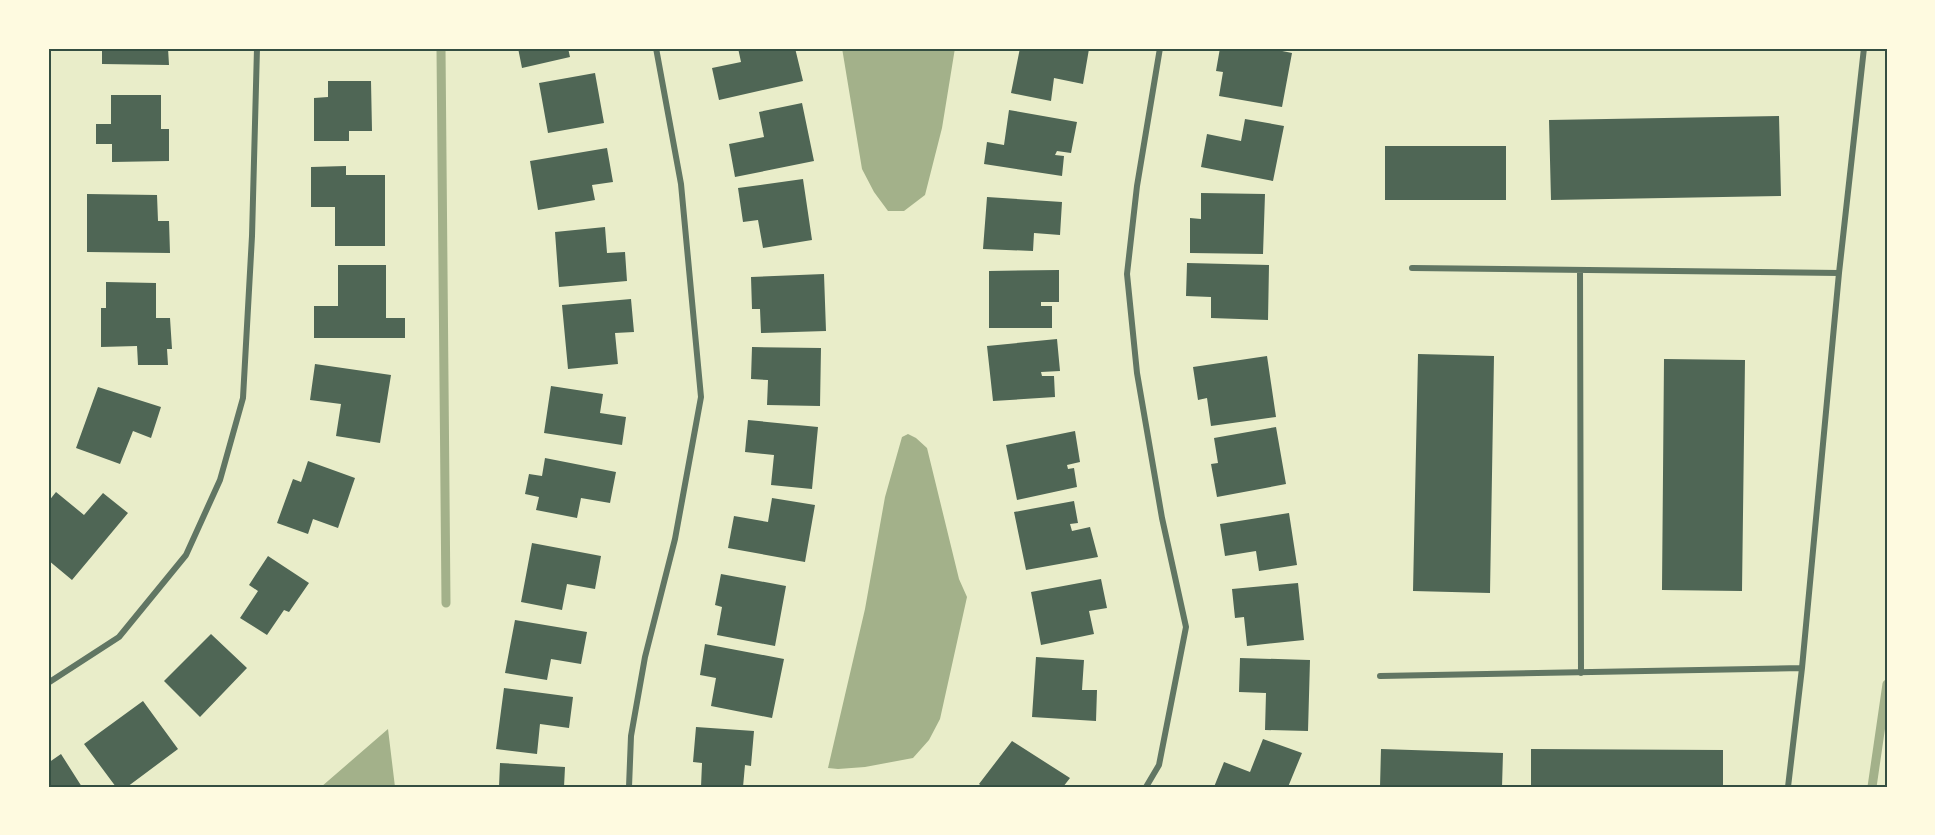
<svg xmlns="http://www.w3.org/2000/svg" width="1935" height="835" font-family="'PT Sans',sans-serif">
<style>
.water{fill:#a3b18a}
.lines{fill:none;stroke-linecap:round;stroke-linejoin:round}
.stream{stroke:#a3b18a;stroke-width:9}
.building{fill:#4f6655}
.minor{stroke:#617663;stroke-width:6}
.neatline{fill:none;stroke:#344e41;stroke-width:2}
</style>
<rect width="100%" height="100%" fill="#e9edc9"/>
<path class="water" d="M842,48H955L942,128L925,195L904,211H888L874,192L862,169Z
M908,434L916,438L927,448L959,579L967,597L940,719L929,740L913,758L865,767L838,769L828,768L865,609L885,497L902,437Z
M388,729L395,787H321Z"/>
<g class="lines">
<path class="stream" d="M441,48L446,603
M1872,787L1887,684"/>
</g>
<path class="building" d="M102,48H168L169,65L102,64Z
M518,48H568L570,57L522,68Z
M738,48H795L803,81L719,100L712,68L741,62Z
M1020,48L1089,49L1083,84L1054,78L1051,101L1011,93Z
M1220,48H1267L1292,53L1282,107L1219,96L1223,72L1216,71Z
M595,73L604,123L548,133L539,83Z
M328,81H371L372,131H349V141H314V98L328,97Z
M111,95H161V129H169V161L112,162V144H96V124H111Z
M802,103L814,161L735,177L729,144L764,137L759,112Z
M1009,110L1077,122L1071,153L1057,151L1055,155L1064,156L1062,176L984,164L987,142L1004,145Z
M1779,116L1781,196L1551,200L1549,120Z
M1245,119L1284,126L1273,181L1201,167L1207,134L1241,141Z
M1385,146H1506V200H1385Z
M607,148L613,182L592,185L595,200L538,210L530,161Z
M346,166V175H385V246H335V207H311V167Z
M803,179L812,240L763,248L758,220L743,222L738,188Z
M1201,193L1265,194L1263,254L1190,253V218L1201,219Z
M87,194L157,195L158,221H169L170,253L87,252Z
M987,197L1062,202L1060,235L1034,233L1033,251L983,249Z
M605,227L607,253L625,252L627,281L559,287L555,232Z
M1187,263L1269,265L1268,320L1211,318V297L1186,296Z
M338,265H386V318H405V338H314V306H338Z
M1059,270V302H1041V306H1052V328H989V271Z
M824,274L826,331L761,333L760,309H752L751,277Z
M106,282L156,283V318H170L172,349H167L168,365H138L137,346L101,347V308H106Z
M631,299L634,332L615,333L618,364L568,369L562,305Z
M1057,339L1060,371L1041,372L1042,376H1054L1055,397L993,401L987,346Z
M752,347L821,348L820,406L767,405L768,380L751,379Z
M1418,354L1494,356L1490,593L1413,591Z
M1267,356L1276,417L1211,426L1207,398L1198,400L1193,367Z
M1664,359L1745,360L1742,591L1662,590Z
M315,364L391,375L380,443L336,436L341,404L310,400Z
M551,386L603,394L600,413L626,417L622,445L544,433Z
M98,387L161,407L151,438L133,431L120,464L76,448Z
M748,420L818,427L812,489L771,485L774,455L745,452Z
M1276,427L1286,484L1217,497L1211,464L1218,463L1214,438Z
M1075,431L1080,462L1067,465L1068,469L1074,468L1077,487L1017,500L1006,445Z
M545,458L616,472L610,503L581,498L577,518L536,510L539,497L525,494L529,474L542,476Z
M308,461L355,478L338,528L313,519L308,534L277,523L293,479L301,482Z
M56,492L84,515L103,493L128,513L72,580L48,560V502Z
M772,498L815,505L805,562L728,548L734,516L768,522Z
M1074,501L1078,523L1070,524L1072,531L1090,527L1098,557L1026,570L1014,512Z
M1289,513L1297,565L1259,571L1256,551L1225,556L1220,524Z
M532,543L601,556L595,589L567,584L562,610L521,602Z
M268,556L309,583L289,612L284,610L267,635L240,618L258,591L249,585Z
M721,574L786,586L775,646L717,635L722,607L715,605Z
M1101,579L1107,608L1089,611L1094,634L1041,645L1031,592Z
M1298,583L1304,640L1247,646L1244,617L1235,618L1232,589Z
M515,620L587,632L581,664L551,659L547,680L505,673Z
M211,634L247,668L200,717L164,681Z
M705,644L784,659L772,718L711,706L716,678L700,675Z
M1036,657L1084,660L1082,690H1097L1096,721L1032,717Z
M1240,658L1310,660L1308,731L1265,730L1266,693L1239,692Z
M504,688L573,697L569,728L540,724L537,754L496,749Z
M143,701L178,749L127,787H116L84,744Z
M696,727L754,731L751,766L745,765L743,787H701L702,763L693,762Z
M1263,739L1302,753L1288,787H1214L1224,762L1250,772Z
M1012,741L1070,778L1063,787H983L979,784Z
M1381,749L1503,753L1502,787H1380Z
M1531,749L1723,750V787H1531Z
M61,754L82,787H48V763Z
M500,763L565,767L564,787H499Z"/>
<g class="lines">
<path class="minor" d="M1412,268L1839,273
M1580,270L1581,673
M1380,676L1802,668
M48,683L119,637L186,555L220,480L243,398L252,236L257,48
M629,787L631,736L645,657L675,539L701,397L681,184L656,48
M1146,787L1159,765L1186,627L1162,518L1137,373L1127,274L1137,186L1160,48
M1788,787L1802,668L1839,273L1864,48"/>
</g>
<rect width="1935" height="835" fill="none" stroke="#fefae0" stroke-width="99"/>
<rect x="50" y="50" width="1836" height="736" class="neatline"/>
</svg>
